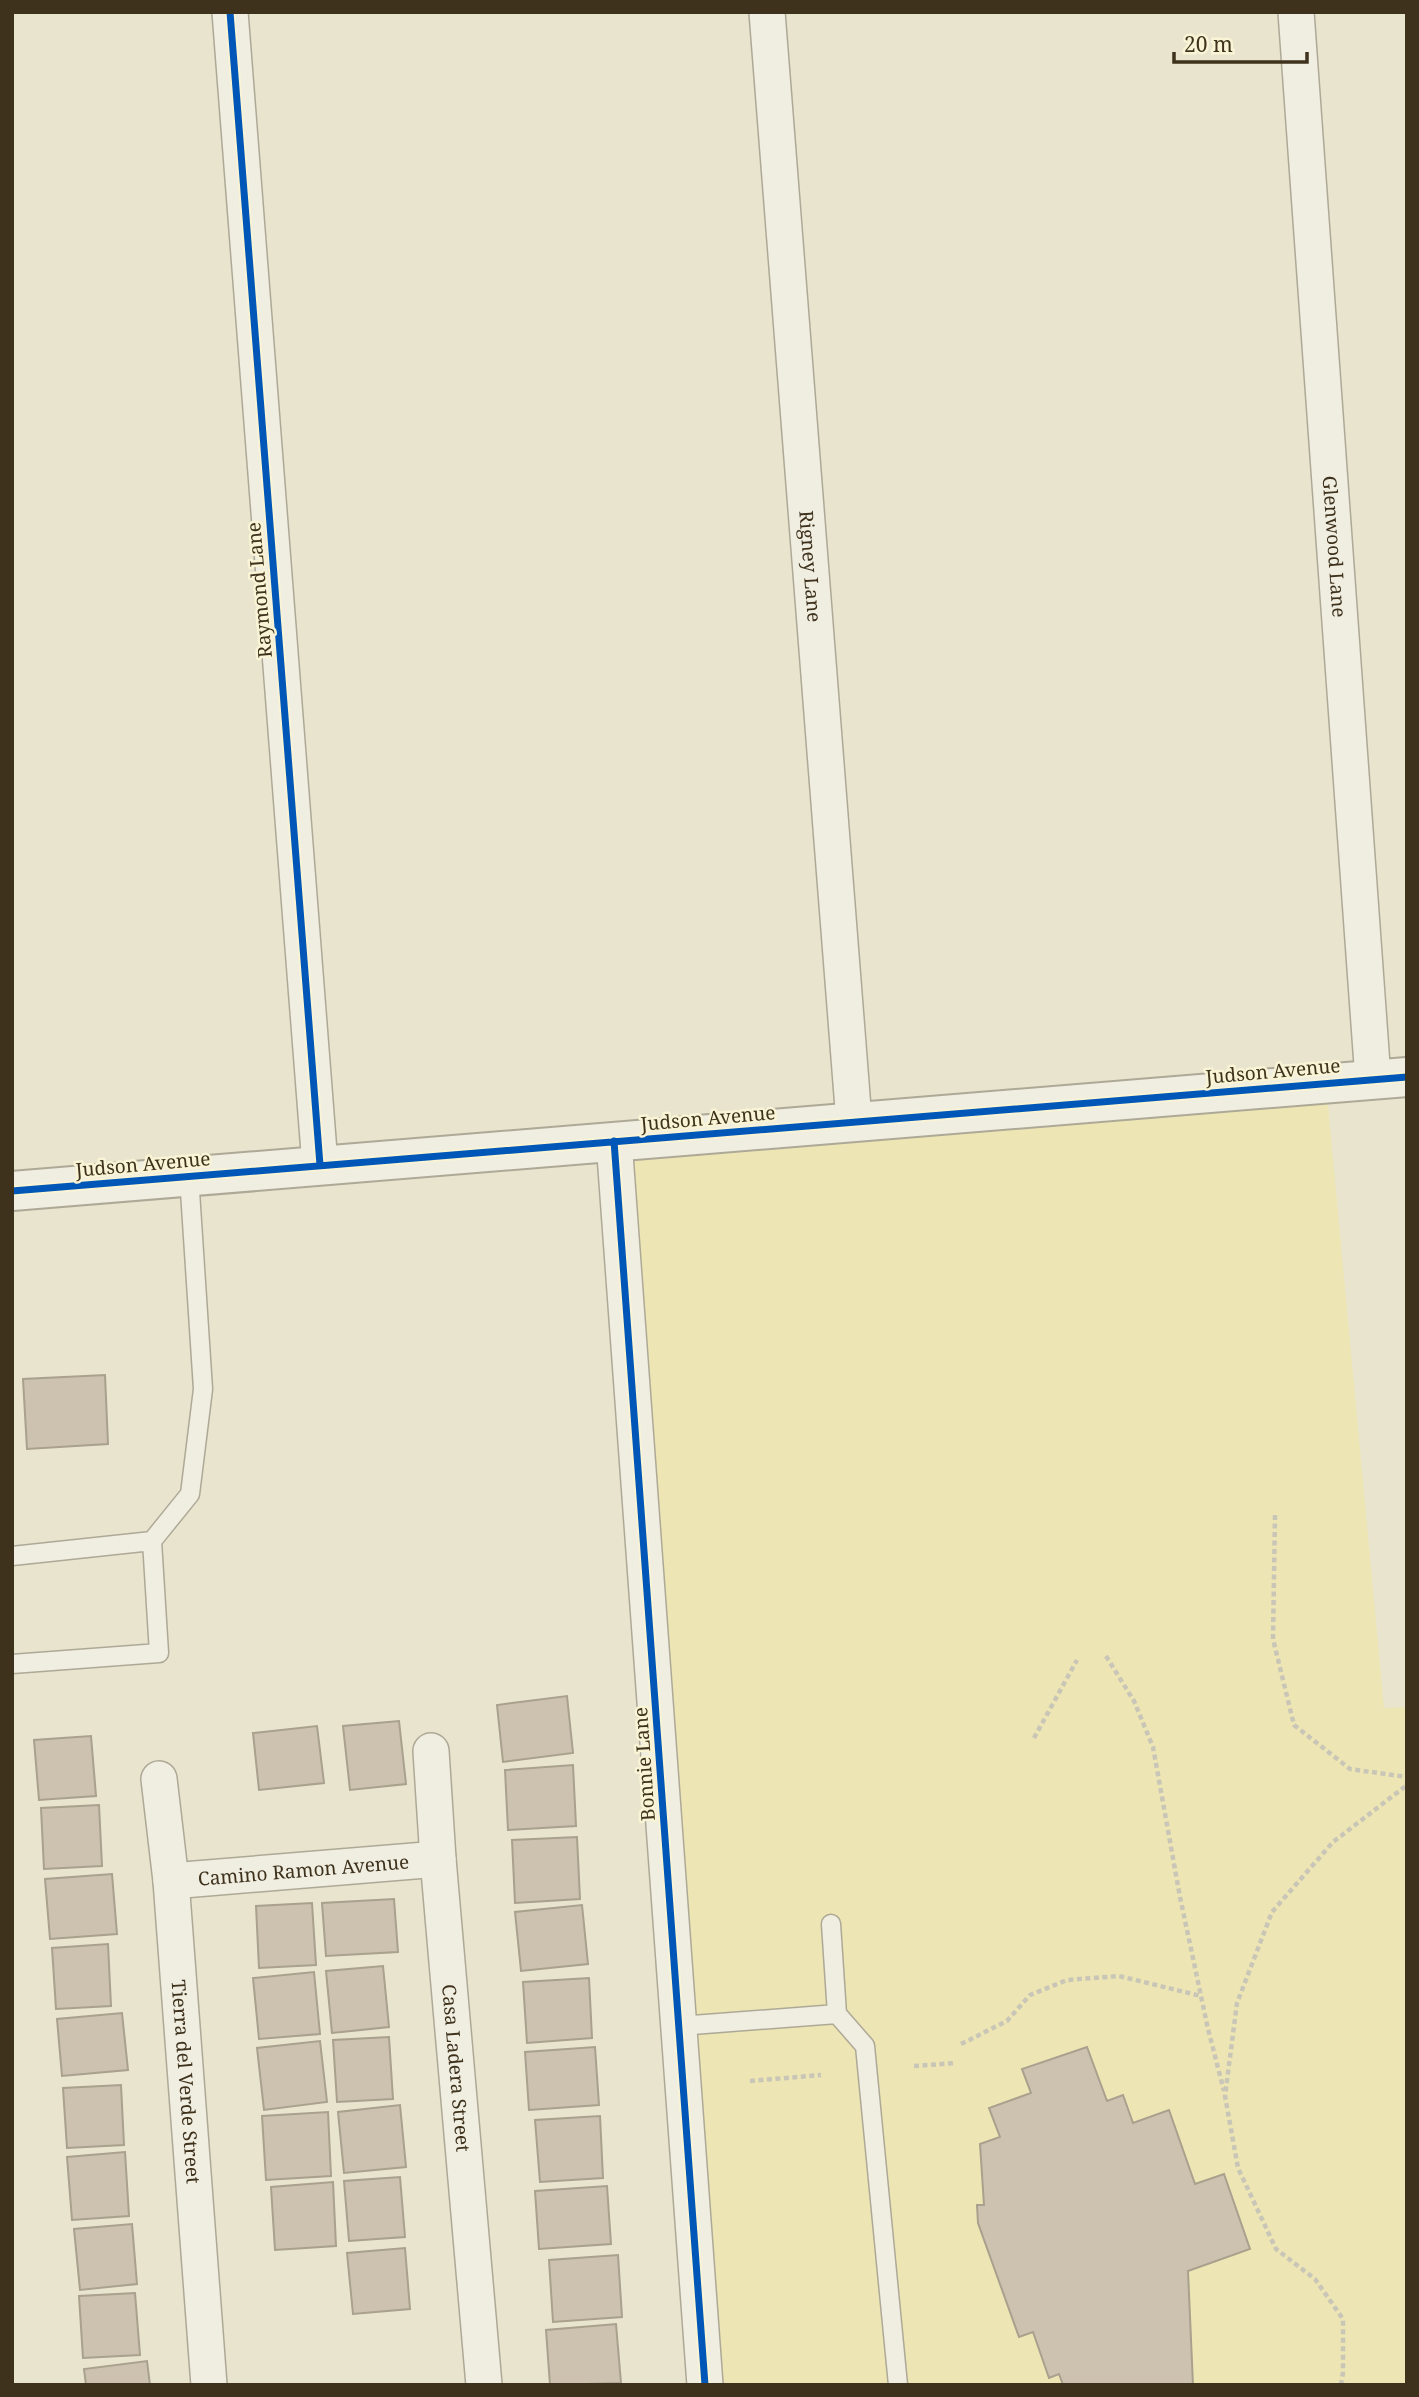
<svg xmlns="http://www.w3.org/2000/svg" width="1419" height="2397" font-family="'Noto Serif',serif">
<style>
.sand{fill:#ede6b4}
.building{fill:#ccc2af;stroke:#a9a08d;stroke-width:2}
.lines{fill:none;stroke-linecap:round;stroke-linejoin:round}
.service-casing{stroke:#aea997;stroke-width:21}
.minor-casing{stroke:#aea997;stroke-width:38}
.tertiary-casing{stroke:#aea997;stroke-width:42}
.path{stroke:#c9c5b7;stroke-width:4.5;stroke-dasharray:5 3.5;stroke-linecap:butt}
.service{stroke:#f0ede1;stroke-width:18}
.minor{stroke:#f0ede1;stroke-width:35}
.tertiary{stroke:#f0ede1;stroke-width:38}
.cycleway-casing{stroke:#f9f4d5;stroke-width:11}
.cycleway{stroke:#0057b8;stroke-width:7}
.labels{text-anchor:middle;stroke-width:5;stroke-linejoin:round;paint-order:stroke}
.street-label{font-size:19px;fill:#3e321d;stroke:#f9f4d5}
</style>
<rect width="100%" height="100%" fill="#e8e4ce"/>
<path class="sand" d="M1326,1083L1384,1708L1407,1707V2385H717L614,1141Z"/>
<path class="building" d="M105,1375L108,1444L27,1449L23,1379Z
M567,1696L573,1753L503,1762L497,1705Z
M399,1721L406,1784L350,1790L343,1726Z
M317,1726L324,1783L259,1790L253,1733Z
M91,1736L96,1796L39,1800L34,1740Z
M573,1765L576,1826L508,1830L505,1770Z
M99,1805L102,1866L44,1869L41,1808Z
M577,1837L580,1899L515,1903L512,1840Z
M112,1874L117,1934L50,1939L45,1879Z
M394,1899L398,1952L326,1956L322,1903Z
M312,1903L316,1965L259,1968L256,1906Z
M582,1905L588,1964L521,1971L515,1912Z
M108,1944L111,2006L56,2009L52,1948Z
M383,1966L389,2027L332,2033L326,1971Z
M314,1972L320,2034L259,2039L253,1978Z
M589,1978L592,2038L527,2043L523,1982Z
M122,2013L128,2070L62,2076L57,2019Z
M389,2037L393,2099L337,2102L333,2040Z
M320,2041L327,2102L264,2110L257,2048Z
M595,2047L599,2105L529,2110L525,2052Z
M1087,2047L1107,2101L1123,2095L1133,2123L1169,2110L1195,2184L1224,2174L1250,2249L1188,2271L1193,2385H1063L1059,2374L1049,2378L1033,2332L1019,2337L978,2223L977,2205H984L980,2144L1000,2137L989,2108L1031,2093L1022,2069Z
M121,2085L124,2145L67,2148L63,2088Z
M400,2105L406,2167L344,2173L338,2112Z
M328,2112L331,2176L266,2180L262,2116Z
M600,2116L603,2178L540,2182L535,2120Z
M125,2152L129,2216L72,2220L67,2157Z
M400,2177L405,2237L349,2241L344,2181Z
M333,2182L336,2246L275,2250L271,2187Z
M607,2186L611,2244L539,2249L535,2191Z
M132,2224L137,2284L80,2290L74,2229Z
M405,2248L410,2309L353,2314L347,2253Z
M618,2255L622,2317L553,2322L549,2260Z
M135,2293L140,2355L83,2358L79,2296Z
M616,2324L621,2383L550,2385L546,2330Z
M147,2361L150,2385H86L84,2369Z"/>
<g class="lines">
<defs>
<path id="service" d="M152,1541L190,1494L203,1389L189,1176
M12,1556L152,1541L159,1653L12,1664
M837,2014L865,2046L898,2385
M679,2026L837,2014L831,1924"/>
<g id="minor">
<path d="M230,12L320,1165"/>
<path id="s1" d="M767,12L854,1121"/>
<path id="s2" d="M1296,12L1373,1079"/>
<path d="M614,1141L705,2385"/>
<path id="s3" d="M431,1751L438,1859L484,2385"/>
<path id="s4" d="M159,1779L171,1881L209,2385"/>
<path id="s5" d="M171,1881L438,1859"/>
</g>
<path id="tertiary" d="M12,1191L1407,1077"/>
</defs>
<use href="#service" class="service-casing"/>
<use href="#minor" class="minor-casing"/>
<use href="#tertiary" class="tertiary-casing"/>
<path class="path" d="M1275,1515L1273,1639L1294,1725L1350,1769L1407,1777
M1106,1656L1134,1701L1153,1747L1180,1897L1208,2029L1224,2091
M1034,1738L1077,1660
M961,2044L1007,2021L1030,1995L1067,1980L1119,1976L1201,1996
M914,2066L956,2063
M750,2081L821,2075
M1341,2385L1343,2372V2319L1315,2279L1276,2249L1238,2168L1225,2096L1237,2003L1272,1912L1333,1842L1407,1785"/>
<use href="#service" class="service"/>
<use href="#minor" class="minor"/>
<use href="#tertiary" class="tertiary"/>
<defs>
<path id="cycleway" d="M230,12L320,1165
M614,1141L705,2385
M12,1191L1407,1077"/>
</defs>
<use href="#cycleway" class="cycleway-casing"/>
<use href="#cycleway" class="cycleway"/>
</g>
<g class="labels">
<g class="street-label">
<text dy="7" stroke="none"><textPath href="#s2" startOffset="536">Glenwood Lane</textPath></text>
<text dy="7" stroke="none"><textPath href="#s1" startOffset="556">Rigney Lane</textPath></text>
<text transform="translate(259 590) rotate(-95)" y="7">Raymond Lane</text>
<text transform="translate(1273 1071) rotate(-5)" y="7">Judson Avenue</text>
<text transform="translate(708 1118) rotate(-5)" y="7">Judson Avenue</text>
<text transform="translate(143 1164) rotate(-5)" y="7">Judson Avenue</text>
<text transform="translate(644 1764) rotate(-94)" y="7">Bonnie Lane</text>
<text dy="7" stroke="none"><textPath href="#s5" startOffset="133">Camino Ramon Avenue</textPath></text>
<text dy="7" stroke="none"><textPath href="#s3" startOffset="318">Casa Ladera Street</textPath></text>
<text dy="7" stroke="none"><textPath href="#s4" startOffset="304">Tierra del Verde Street</textPath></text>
</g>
</g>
<rect width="1419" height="2397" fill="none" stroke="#3e321d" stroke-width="28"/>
<path d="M1174 52v10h133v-10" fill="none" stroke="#3e321d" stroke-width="3.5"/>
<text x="1184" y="52" font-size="21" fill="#3e321d" stroke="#f9f4d5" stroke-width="5" paint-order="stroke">20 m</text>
</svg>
